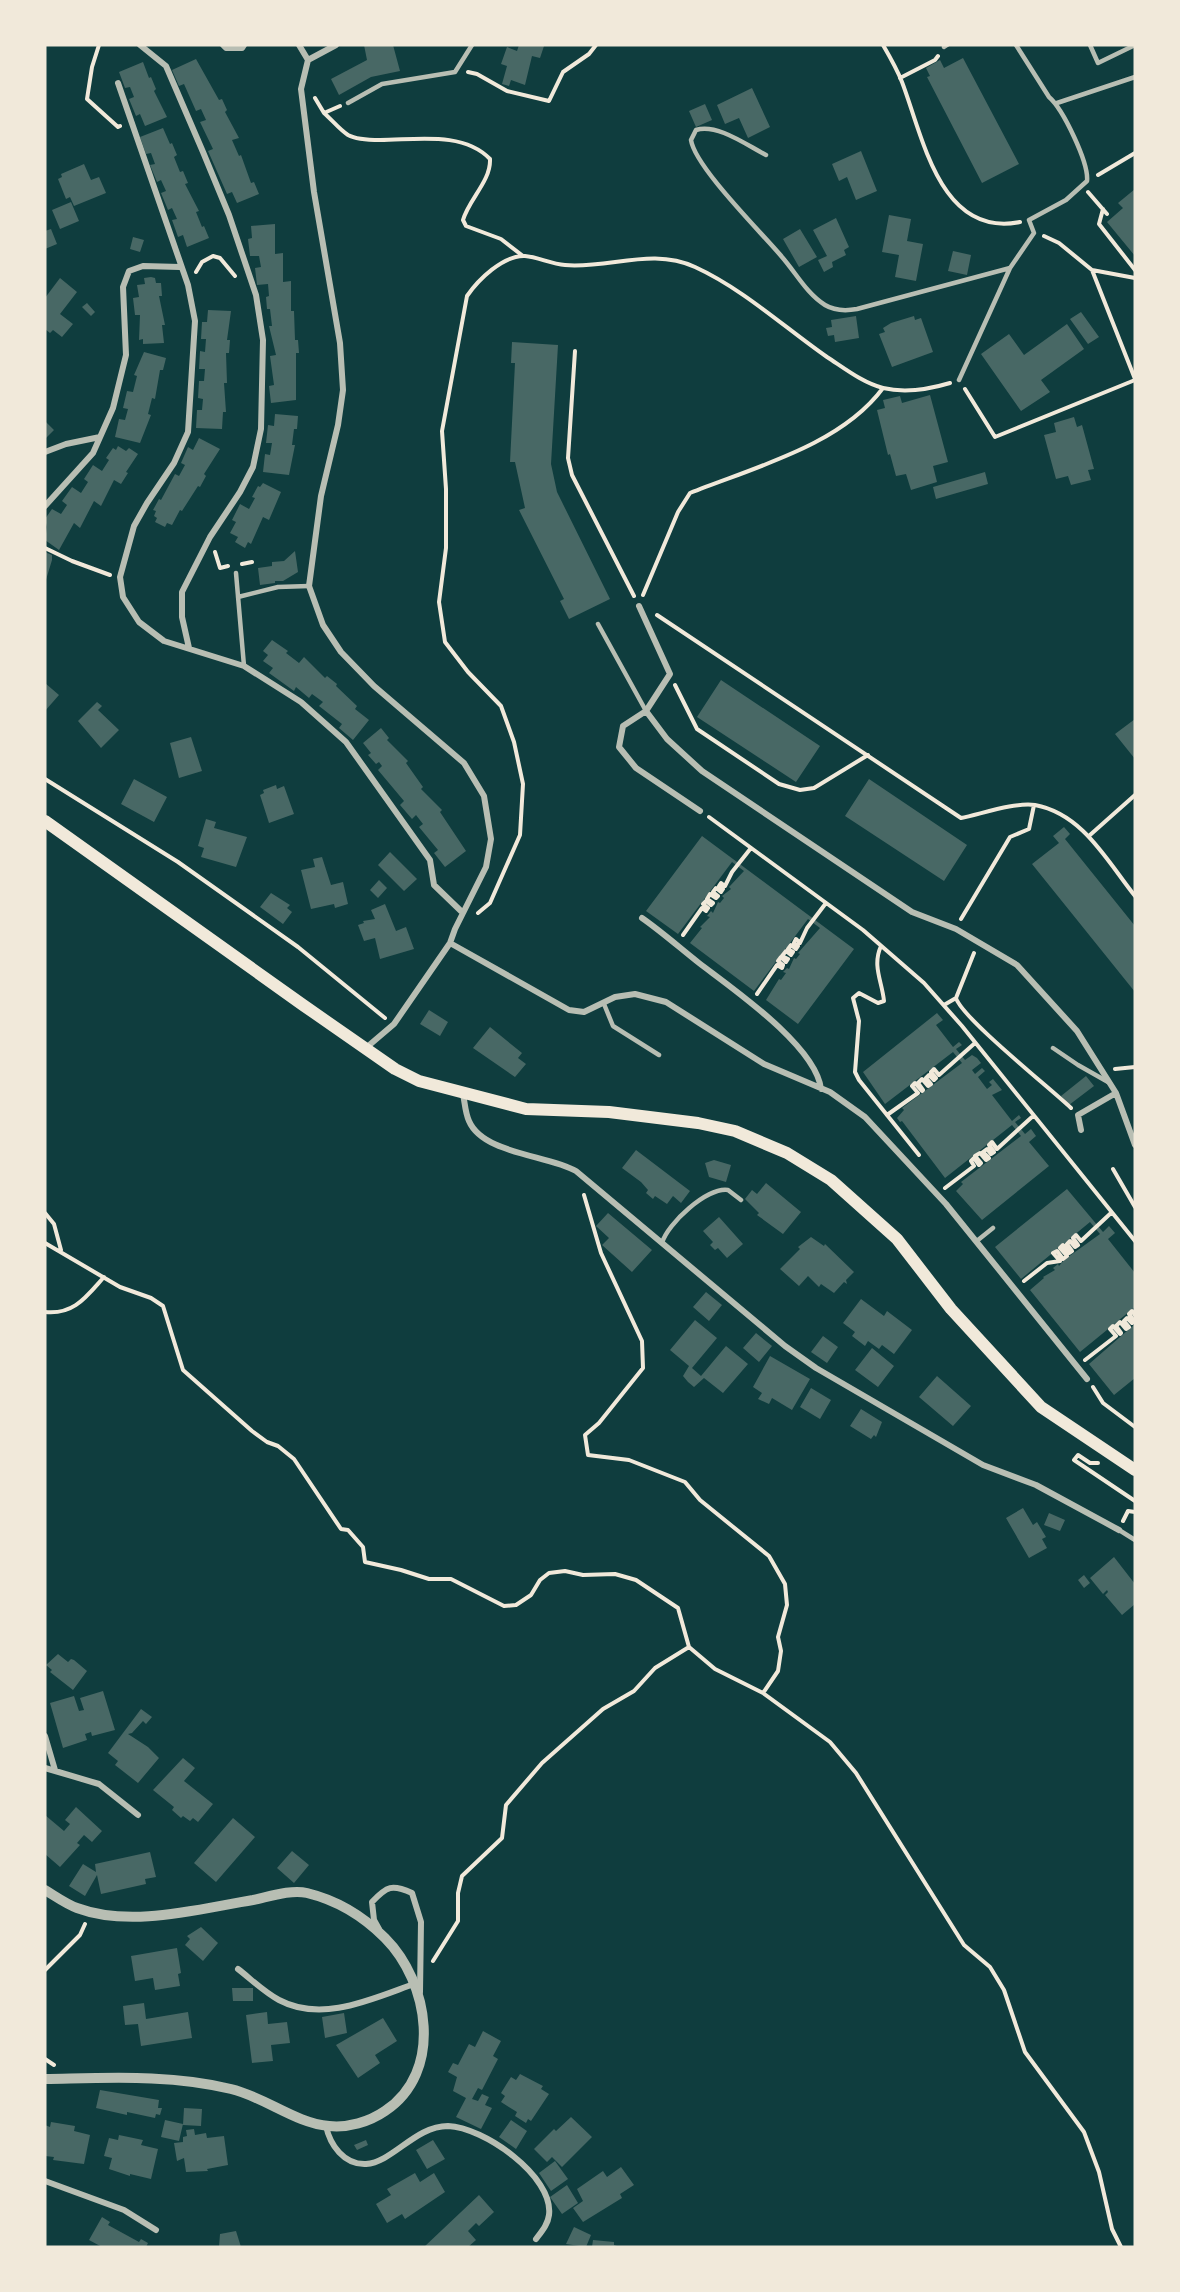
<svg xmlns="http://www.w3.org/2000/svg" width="1180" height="2292" font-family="'PT Sans',sans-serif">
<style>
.building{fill:#486865}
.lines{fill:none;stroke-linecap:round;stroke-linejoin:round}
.path{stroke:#f1e9da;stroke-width:4}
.service{stroke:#b8beb3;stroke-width:4.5}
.minor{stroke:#b8beb3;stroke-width:6}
.tertiary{stroke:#b8beb3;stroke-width:10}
.secondary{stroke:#f1e9da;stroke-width:12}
</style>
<rect width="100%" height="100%" fill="#0f3d3e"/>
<path class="building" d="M364,45H393L400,71L371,77L339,95L331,79L367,60Z
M519,45L544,46L540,58L532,56L525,85L511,80L509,86L502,84L507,66L501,64L507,47L517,51Z
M963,58L1019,164L982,183L927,77L930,76L926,68L940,60L944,68Z
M196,59L219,100L222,99L227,110L225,112L239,138L232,140L239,156L241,155L251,183L254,182L259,194L237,203L232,192L227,194L208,151L213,149L200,122L206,120L201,109L196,111L184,84L179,86L172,70Z
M143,62L149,78L151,77L156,89L154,91L167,117L145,126L140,114L136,116L129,99L134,97L130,87L125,88L119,72Z
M752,88L770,127L748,138L739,118L725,124L717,105Z
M705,104L712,120L696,127L689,111Z
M163,128L170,144L172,143L177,155L174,157L180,172L183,171L188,183L185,184L199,211L196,212L202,227L204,226L209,238L187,247L183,235L178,237L172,220L177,219L172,208L168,210L161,193L166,191L161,180L157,182L150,165L155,164L151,153L146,154L140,137Z
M861,151L877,191L856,200L847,177L839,181L832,164Z
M84,164L91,180L99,177L106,193L74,206L70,197L66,199L58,179L62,177L61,174Z
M1135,189V256L1107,222L1123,208L1118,203Z
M71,202L79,221L60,229L52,210Z
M889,215L911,219L907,241L923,244L916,281L895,277L899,255L882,252Z
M836,218L849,247L844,250L846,255L832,262L833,267L824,272L818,260L827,256L813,230Z
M275,224V254L283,253V282L291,281V311H294L295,340H298L299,353H296V400L271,403L269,386L274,385L270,356L276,355L269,326H272L270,309H267L266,297L269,296L268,284L257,285L255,268L261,267L259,256H250L248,239L252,238L251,226Z
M51,229L57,244L45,249V231Z
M800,229L817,257L799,267L783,239Z
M133,237L144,240L140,252L130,249Z
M953,251L971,255L967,275L948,271Z
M151,277L155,278L156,283H161L162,296H159L165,325H162L164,343L143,344V339L139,340L140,315H135L133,298L139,297L137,285L145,284L144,278Z
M60,278L77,292L60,314L73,324L62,337L53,330L50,333L45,329V298Z
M87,303L95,312L91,316L82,307Z
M208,310L231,311L227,340H230L229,353H226L227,383H224L226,412H223L222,429L196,428L197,410H202L203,399L198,398L199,381H204L205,369H199L200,351L205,352L206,339H201L202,322H207Z
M1081,312L1099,337L1088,344L1070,319Z
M856,316L859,338L835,342L834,335L828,336L826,328L832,327L831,320Z
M914,316L915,320L921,318L933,352L892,367L879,334L885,332L883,328L891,323Z
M1067,324L1084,349L1041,380L1050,392L1021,411L981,354L1009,334L1024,355Z
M512,342L558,345L551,464L557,492L610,599L569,619L560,601L564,599L519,510L525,508L515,462H510L515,363H511Z
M144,352L166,358L163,370H160L155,399L152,398L148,414L151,415L140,443L115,437L119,419L125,420L128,409L123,408L127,391L133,392L137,376L134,375Z
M930,395L948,462L933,466L937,482L911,490L906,474L896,476L890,454L888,455L877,410L885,408L883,400L900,396L902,403Z
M275,414L298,416L297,429H294L292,445H295L289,475L263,472L265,454L270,455L272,443H266L268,425L274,426Z
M1074,417L1077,427L1082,425L1094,469L1088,470L1091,480L1071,485L1068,476L1056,479L1044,435L1056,432L1054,423Z
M45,421L54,430L45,439Z
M199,438L220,449L204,474L206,476L200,487L198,486L182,511L180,510L172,525L167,523L165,527L155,522L157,518L154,516L156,511L153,510L159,499L161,500L175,474L179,476L185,465L181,463L188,447L193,450Z
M118,446L126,451L129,448L138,454L126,472L128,473L121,484L114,480L101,506L94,501L80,528L74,523L59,550L45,540L47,527L45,519L52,509L61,514L67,505L62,501L72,487L81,493L88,482L84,479L93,465L102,471L109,460L106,458L113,448L116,450Z
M985,472L988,484L936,499L933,487Z
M263,483L281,492L269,520L263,517L251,544L248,542L245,548L235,542L238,537L230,533L236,522L232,520L240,504L249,509L255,498L252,497L258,486L260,487Z
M295,551L298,572L283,581H275V583L260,585L258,568L272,566V562L284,561Z
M45,552L52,555V560L45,583Z
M272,640L288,651L286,653L299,663L304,657L325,678L327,676L337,684L336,686L357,706L355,709L369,720L353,740L339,728L342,724L319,706L323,702L312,694L309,698L296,687L294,691L269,673L273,668L263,661L268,655L263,651Z
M721,680L820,746L796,782L697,717Z
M45,683L59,695L45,711Z
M97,702L102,706L98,710L119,730L101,748L78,721Z
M1135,719V759L1115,734Z
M381,728L389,738L387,740L408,761L406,763L423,787L421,789L442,810L440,812L466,851L445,867L434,853L438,850L419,827L423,824L416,815L412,819L400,805L404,801L378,770L382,766L379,762L376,764L368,755L371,753L363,743Z
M191,737L202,771L179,778L170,743Z
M134,779L167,797L154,822L121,804Z
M869,779L967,845L944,881L845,816Z
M276,785L277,789L284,786L294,814L269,823L260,795L264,793L263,790Z
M206,819L216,822L214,828L247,837L236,867L201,857L204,848L198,846Z
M1064,827L1070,834L1065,839L1135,926V992L1032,864L1059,843L1053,836Z
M702,836L854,949L798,1024L766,1000L779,979L781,980L786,973L783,972L787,968L789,969L794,958L796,959L800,954L798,953L820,928L808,919L754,991L690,943L702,928L700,927L710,917L707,916L711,911L713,913L718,902L720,903L724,898L722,896L731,889L729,887L744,871L732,862L678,934L646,911Z
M390,852L417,879L404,891L378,865Z
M322,857L331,885L343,882L348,904L335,908L334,904L311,909L301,870L315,867L313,859Z
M379,880L387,888L378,898L370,890Z
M271,893L290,905L287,908L292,912L283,924L260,907Z
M385,904L396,931L406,927L414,949L380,959L375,938L364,941L358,925L364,923L363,921L375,919L371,910Z
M429,1010L448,1022L440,1036L420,1024Z
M937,1013L943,1020L936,1025L953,1047L959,1042L962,1045L956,1049L965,1060L972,1055L977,1058L981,1063L972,1070L975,1074L982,1068L985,1071L978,1077L987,1089L992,1085L989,1082L993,1079L1002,1090L992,1095L1012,1121L1019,1115L1021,1118L1015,1122L1025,1134L1031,1129L1036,1136L1029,1142L1049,1166L982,1220L956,1191L963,1184L961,1182L1021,1136L1012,1125L945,1178L902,1121L900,1122L897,1118L904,1110L902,1108L962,1063L953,1052L885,1104L863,1072Z
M490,1027L522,1053L518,1058L526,1064L515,1077L473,1048Z
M1086,1076L1094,1086L1069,1105L1061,1096Z
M636,1150L690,1191L681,1203L673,1196L667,1204L655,1196L653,1199L646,1193L648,1190L641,1182L622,1168Z
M714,1160L731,1165L726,1182L709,1177L705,1163Z
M766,1183L801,1212L783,1234L757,1215L759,1213L745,1199L752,1190L757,1194Z
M1067,1189L1103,1232L1109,1226L1115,1233L1108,1239L1135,1273V1307L1080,1352L1030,1290L1044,1278L1043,1277L1055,1270L1053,1268L1058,1264L1059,1266L1064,1260L1100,1234L1090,1222L1021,1279L995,1247Z
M608,1213L652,1250L632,1272L602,1245L609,1238L596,1226Z
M719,1217L743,1244L727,1258L718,1248L715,1250L710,1245L713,1242L703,1231Z
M811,1237L824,1246L825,1244L854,1272L846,1280L847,1284L844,1282L834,1293L821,1284L819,1287L808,1276L799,1286L780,1269L800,1249L798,1247Z
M706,1292L722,1305L709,1321L693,1307Z
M861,1299L884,1316L887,1311L912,1330L894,1354L882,1345L879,1349L868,1341L865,1346L852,1336L855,1332L843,1323Z
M695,1320L717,1338L692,1368L701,1376L726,1346L748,1364L723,1393L704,1378L694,1387L688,1382L683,1376L689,1366L670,1350Z
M1135,1324V1378L1114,1395L1089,1364Z
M756,1333L772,1346L759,1362L743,1348Z
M823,1336L838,1347L827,1363L811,1352Z
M872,1348L894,1366L878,1387L855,1370Z
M770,1356L810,1379L792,1410L772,1398L769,1404L758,1399L762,1393L753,1387Z
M937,1376L971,1406L953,1426L919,1397Z
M811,1388L831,1400L820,1419L800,1407Z
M861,1409L882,1422L876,1437L874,1435L871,1439L850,1426Z
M1023,1508L1033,1525L1037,1522L1046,1537L1042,1539L1047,1548L1029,1558L1006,1518Z
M1049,1513L1065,1520L1060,1531L1044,1525Z
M1114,1557L1135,1584V1604L1122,1615L1105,1595L1108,1592L1107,1590L1103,1594L1090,1578Z
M1084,1575L1090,1583L1084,1588L1078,1580Z
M58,1654L68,1662L71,1659L74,1660L87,1671L73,1690L50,1672L52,1670L46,1665Z
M103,1691L115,1730L92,1736L91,1732L85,1734L87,1740L63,1748L50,1703L74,1696L79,1711L84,1710L80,1698Z
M141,1709L152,1717L146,1724L143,1721L132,1733L128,1734L148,1747L159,1758L138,1783L115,1765L118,1761L108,1753Z
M183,1758L195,1768L184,1781L213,1804L198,1822L193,1818L190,1821L183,1816L181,1818L172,1810L174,1807L153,1790Z
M76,1807L102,1831L92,1842L84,1835L77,1843L80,1845L60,1867L45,1854V1815L64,1831L70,1824L65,1820Z
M233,1818L255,1837L216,1882L194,1863Z
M292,1851L309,1865L294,1883L277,1868Z
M150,1852L156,1877L145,1879L146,1884L101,1894L97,1875L85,1896L69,1886L83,1864L96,1872L95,1864Z
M201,1927L218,1943L203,1961L185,1945L190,1939L187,1936Z
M177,1948L181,1973L178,1974L180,1986L155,1990L153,1978L135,1981L131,1956Z
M232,1988H253V2001H233Z
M144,2003L146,2019L188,2012L192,2038L141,2046L138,2024L125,2025L123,2006Z
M267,2012L268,2024L287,2022L290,2043L271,2045L273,2061L252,2063L246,2015Z
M344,2013L347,2033L325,2038L322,2017Z
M383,2018L397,2041L375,2055L380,2063L358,2078L336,2045Z
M483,2031L501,2041L493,2056L498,2059L482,2090L478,2088L472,2099L478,2101L482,2094L489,2097L485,2105L492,2108L481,2129L456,2117L466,2098L453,2091L457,2077L448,2072L453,2063L458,2065L469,2044L475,2047Z
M520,2074L543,2086L541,2089L549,2094L531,2121L528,2119L526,2123L515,2116L517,2112L501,2102L505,2096L501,2093L511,2077L516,2080Z
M100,2090L159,2100L158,2108H162L160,2115L156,2114L155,2118L127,2112V2115L96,2108Z
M184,2108L202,2109L201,2126L183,2125Z
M571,2117L592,2137L562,2167L552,2157L547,2162L534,2149L554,2129L556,2131Z
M165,2120L183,2124L179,2141L161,2137Z
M511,2120L527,2131L516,2149L499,2137Z
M51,2122L75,2126L74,2131L90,2135L84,2164L53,2160L54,2157L45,2156V2125L50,2127Z
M194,2129L195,2135L206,2133L207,2138L224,2136L228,2165L207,2169L208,2171L186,2172L184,2158L177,2161L174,2143L183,2142V2137L187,2136L186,2130Z
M119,2135L143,2140L141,2145L158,2149L151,2179L130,2174V2176L109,2169L112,2158L104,2156L109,2138L118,2140Z
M366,2140L368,2145L357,2150L354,2145Z
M433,2140L445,2159L427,2169L416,2150Z
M555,2161L568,2179L551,2191L539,2173Z
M621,2167L634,2185L620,2194L622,2198L583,2222L573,2208L583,2201L577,2189L603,2171L607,2177Z
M415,2173L420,2182L434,2173L445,2192L405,2219L402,2214L387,2223L376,2204L391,2195L387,2189Z
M567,2185L578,2203L562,2214L550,2197Z
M479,2195L494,2212L479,2226L476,2223L468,2231L476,2240L468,2247H424Z
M102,2217L110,2222L108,2225L139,2242L141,2239L148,2243L146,2247H102L89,2240Z
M574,2227L591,2235L586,2247L566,2244Z
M236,2231L241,2247H219L220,2234Z
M593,2240L614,2242V2245L620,2247H592Z"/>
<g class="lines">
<path class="path" d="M99,45L92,67L87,99L118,127L120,126
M883,45C890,57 897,69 902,82C923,137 940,238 1020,222
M468,72L477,74L507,91L549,101L563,72L589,54L596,45
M900,78L935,60L938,56
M315,98L324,113L340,106
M324,113C332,120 340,130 348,135C357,140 371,140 380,140C416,140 463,131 490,159C491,181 469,199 463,220L466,226L501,239L523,256
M1098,175L1135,153
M1088,192L1107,214
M1103,209L1099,224L1135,270
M1044,236L1059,243L1092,270L1135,379
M1092,270L1135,278
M196,272L202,262L213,256L220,258L235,276
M575,351L568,458L572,475L634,596
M965,389L995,437L1135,380
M45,548L72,561L110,575
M215,552L220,568L228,566
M242,564L252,562
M643,595L678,512L690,493C755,467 841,445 883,388
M657,615L961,818C981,814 1015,802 1035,805C1083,814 1107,861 1135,896
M675,685L697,729L779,784L800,790L814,788L868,755
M45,779L178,862L298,947L385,1018
M709,817L863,930L924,983L962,1026L1135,1241
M1090,835L1135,795
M708,908L703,904L706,901L711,905L713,903L707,899L710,894L716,898L718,896L713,892L716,888L721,892L723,889L719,886L721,883L725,886L732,872L751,848
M478,913L490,903L520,835L523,784L514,742L501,706L468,672L445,642L439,602L446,548V489L442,431L467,296C478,280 503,255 525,256C538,257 551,264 565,265C609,269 652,247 695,267C743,289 784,327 827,357C844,368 863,383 883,388C904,393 930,389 950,383
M961,919L1010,837L1029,829L1034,805
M683,935L702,908L706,911L708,908
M881,946C872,966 882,981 884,1001L878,1003L859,993L853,998L859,1021L855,1072L859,1080L919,1155
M974,953L956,998C962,1018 1050,1088 1071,1108
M783,965L778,961L781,957L786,962L788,959L782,956L786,951L791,955L793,952L788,949L791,945L796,949L798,946L794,943L796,939L800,943L807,928L826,903
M757,994L777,965L782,968L783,965
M944,1005L956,998
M1115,1069L1135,1067
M887,1115L918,1093L912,1086L915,1083L922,1091L923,1090L918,1083L922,1079L928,1086L931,1084L926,1078L929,1075L934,1080L936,1078L931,1072L934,1069L939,1075L975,1043
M1113,1169L1135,1207
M945,1188L974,1166L971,1161L974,1158L979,1165L981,1163L975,1156L980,1153L986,1160L989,1158L983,1152L987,1149L991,1154L994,1152L989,1145L992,1142L997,1149L1033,1116
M45,1213L54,1224L61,1250
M45,1243L120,1287L151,1298L163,1306L183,1370L252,1431L267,1442L278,1446L294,1459L341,1529L348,1530L363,1547L365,1562L401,1570L429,1579H451L504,1606L516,1605L531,1595L540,1580L549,1573L565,1571L583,1575L615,1574L636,1580L678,1608L689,1647L715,1669L763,1693L778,1671L781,1651L778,1637L787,1605L785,1584L769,1556L700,1500L685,1482L629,1460L588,1455L585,1435L599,1423L643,1368L642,1341L601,1253L584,1195
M1024,1281L1047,1263L1060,1261L1053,1253L1057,1251L1063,1259L1067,1256L1060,1248L1063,1245L1069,1253L1072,1251L1067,1244L1070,1241L1075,1247L1078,1245L1073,1238L1076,1235L1081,1241L1111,1213
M45,1312C74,1315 86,1297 104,1277
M1085,1360L1116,1336L1110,1329L1113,1326L1120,1334L1121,1333L1116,1326L1120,1322L1126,1329L1129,1327L1124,1321L1127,1318L1132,1323L1134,1321L1129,1314L1132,1311L1135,1315
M1093,1387L1103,1403L1135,1427
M1098,1463H1090L1078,1455L1074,1460L1135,1501
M1123,1521L1128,1511L1135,1512
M763,1693L830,1742L856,1773L964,1945L990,1967L1004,1990L1025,2052L1084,2132L1099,2172L1112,2229L1121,2247
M433,1961L458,1921V1893L462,1876L502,1838L506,1805L542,1763L603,1709L634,1691L655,1668L689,1647
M45,1970L80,1935L85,1924
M45,2059L54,2065"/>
<path class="service" d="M1090,45L1098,63L1133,46
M944,47L947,45
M348,103L382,84L455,72L472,45
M1057,103L1135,77
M766,155C748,146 717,123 696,130L691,140C695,167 762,233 782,257C796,273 807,294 825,305C835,311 846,311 857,309L1010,268
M959,380L1010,268L1034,233L1029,220L1066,200L1087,181C1089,163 1063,109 1049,97L1016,45
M236,573L244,666
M238,597L278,587L309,586
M598,624L646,711
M604,1004L613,1026L659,1055
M1053,1048L1078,1065L1108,1082
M978,1240L993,1228
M662,1243C667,1224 707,1187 728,1190L741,1200
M1119,1530L1135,1540"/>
<path class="minor" d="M140,45L166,66L203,152L229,215L256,295L263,340L261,429L253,467L240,492L210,537L182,592V617L189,648
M223,45L226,48H242L244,45
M299,45L308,60L301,89L314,192L340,343L343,390L338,425L321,496L309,586L323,625L341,652L374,686L464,763L484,796L491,839L486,867L455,929L450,943L394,1024L367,1047
M308,60L336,45
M118,83L188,285L195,321L188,432L174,463L147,503L134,526L120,577L123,597L139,622L164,641L244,666L301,702L346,742L430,860L434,885L463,913
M45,452L66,444L100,437
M45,506L93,453L113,408L126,355L123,287L129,271L143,266L180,267
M639,606L670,674L646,711L667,739L702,771L912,912L956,929L1017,965L1077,1031L1116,1093L1135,1145
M646,711L623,726L619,747L636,768L700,811
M642,918C662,932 680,948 699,963C733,989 816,1046 821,1089
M450,943L569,1010L584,1012L615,997L635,994L666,1002L764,1064L830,1092L865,1117L946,1204L1087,1379
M463,1094C465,1103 465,1112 469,1121C483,1154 548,1155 576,1171L785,1346L816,1368L983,1465L1036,1485L1119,1530
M1081,1130L1078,1115L1116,1093
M45,1736L55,1770
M45,1768L99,1784L138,1815
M379,1929L374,1920L372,1902C387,1886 392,1884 412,1893L421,1922L420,1992
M238,1969C251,1979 264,1992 279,2000C322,2023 372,1999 414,1984
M326,2126C330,2145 344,2165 366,2164C393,2162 415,2126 448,2126C483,2127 554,2176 549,2215C548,2224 542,2231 536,2239
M45,2181L124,2210L156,2230"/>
<path class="tertiary" d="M45,1890C55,1896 66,1904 77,1908C131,1928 198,1909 253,1900C268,1897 291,1889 307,1893C336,1900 363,1916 385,1938C429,1982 444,2072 385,2111C369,2122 348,2128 329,2126C295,2123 265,2097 231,2089C171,2074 107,2078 45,2079"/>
<path class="secondary" d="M45,821L303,1005L395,1069L419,1081L526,1109L609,1112L698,1123L735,1131L787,1153L831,1180L897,1239L951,1309L1041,1407L1135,1470"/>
</g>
<rect width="1180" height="2292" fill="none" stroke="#f1e9da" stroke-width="93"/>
</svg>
